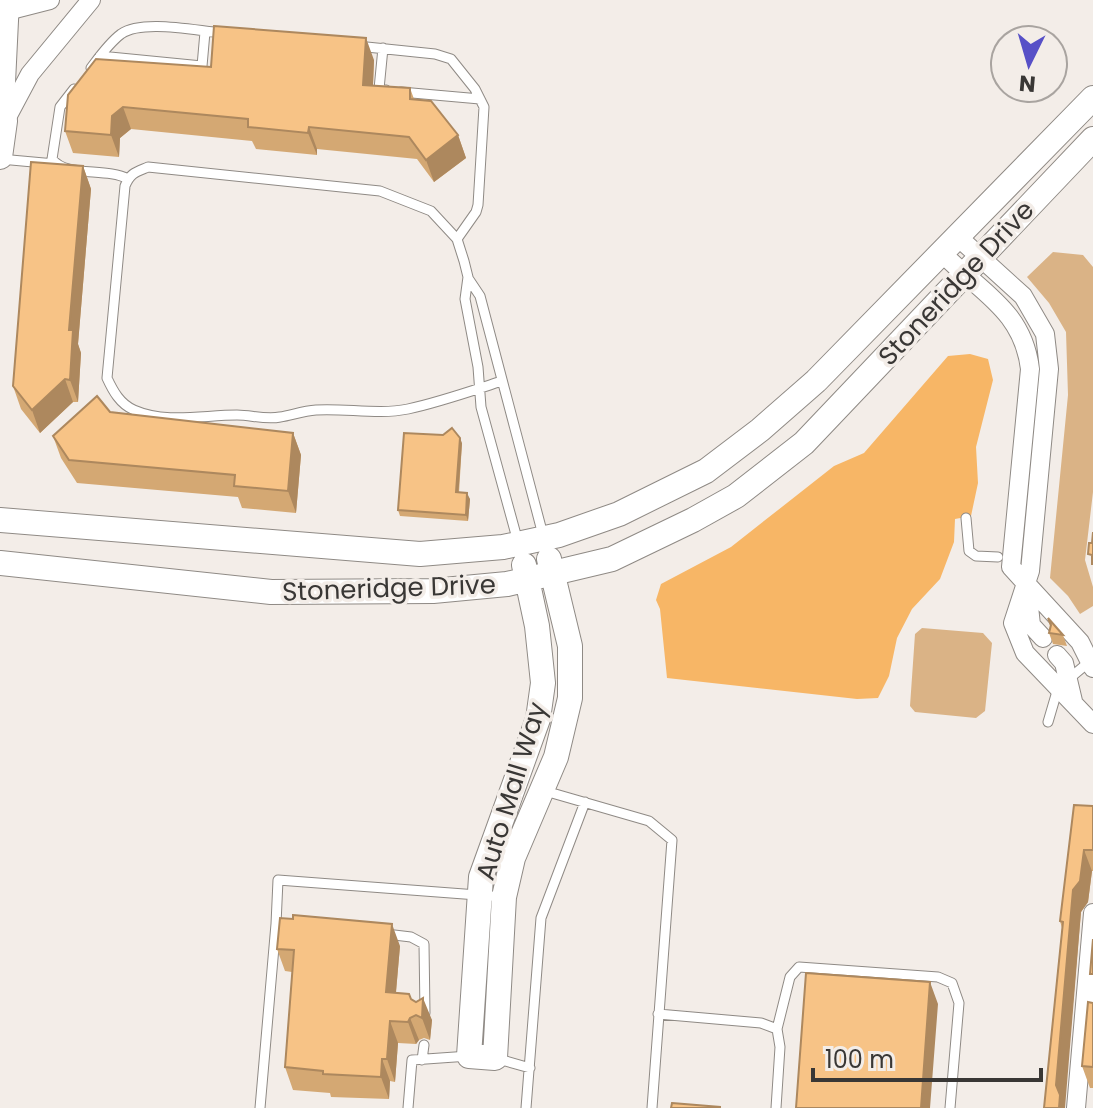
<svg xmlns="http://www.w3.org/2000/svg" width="1093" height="1108" font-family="Poppins,sans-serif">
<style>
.green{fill:#dab386}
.water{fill:#f7b666}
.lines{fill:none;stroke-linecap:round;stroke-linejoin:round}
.lane-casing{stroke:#8f8a85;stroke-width:11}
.street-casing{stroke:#8f8a85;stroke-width:20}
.secondary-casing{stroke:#8f8a85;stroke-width:26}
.lane{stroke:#fff;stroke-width:9}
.street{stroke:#fff;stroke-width:18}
.secondary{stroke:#fff;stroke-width:24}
.wall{fill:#d4a873}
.shaded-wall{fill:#ad885e}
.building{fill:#f7c386;stroke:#ad885e;stroke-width:2}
.labels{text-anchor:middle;stroke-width:7;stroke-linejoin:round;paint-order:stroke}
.street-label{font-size:26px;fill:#393735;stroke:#f3ede8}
</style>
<rect width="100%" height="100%" fill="#f3ede8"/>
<path class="green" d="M1053,252L1083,255L1093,267V492L1085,560L1093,587V606L1080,614L1068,596L1050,578L1068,395L1066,332L1049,303L1027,277Z
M922,628L983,633L992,643L985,711L976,718L915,712L910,706L915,634Z"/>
<path class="water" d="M970,354L988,359L993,380L976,447L978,483L971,516L955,519L954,542L940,579L912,609L897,638L889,676L878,698L857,699L667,678L660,609L656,600L661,584L731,547L834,466L864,453L948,356Z"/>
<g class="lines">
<defs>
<path id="lane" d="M357,46L435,54L451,59L475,89L484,107L478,205L476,212L457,239
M383,48L379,89L386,90
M100,56L202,66L205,32
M91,68C100,56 109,43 121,34C143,19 196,31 223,33
M74,89L60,107L52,159C66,178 106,167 128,179
M401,92L480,99
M0,159L55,164
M468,278L480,296L543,535
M502,381C471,391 440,402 408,409C378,415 346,408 316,410C303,411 292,415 280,417C266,420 251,415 237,415C203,415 166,424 134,410C120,404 113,391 107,378L125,186C130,173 136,172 148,167L380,191L431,211L457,239L464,261L468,277L465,299L478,367L481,407L518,542
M966,518L969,551L976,556L998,557
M1048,722L1058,688L1089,662
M545,791L649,821L672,840L652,1108
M276,924L278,880L504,897
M386,934L411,937L424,944L425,1013
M658,1014L761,1023L777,1029L780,1047L776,1108
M777,1029L790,977L799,967L938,977L952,983L959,1003L950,1108
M495,1058L530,1068
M422,1060L424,1045
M260,1108L276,924L288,925
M408,1108L412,1060L469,1056
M526,1108L541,918L585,802"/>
<path id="street" d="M7,11L50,0
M5,121L30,74L91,0
M958,237L1023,296L1045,334L1049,369L1030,571L1013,623L1025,653L1093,724
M942,253C980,292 1023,310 1030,369L1011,567L1080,642L1093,668
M1027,588L1031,625L1043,638
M1057,655L1064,663L1073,701
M1076,1108L1093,913"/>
<path id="secondary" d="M0,157L5,121L2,103L7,0
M0,520L420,554L503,547L559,535L619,514L706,471L760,430L816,381L1093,98
M0,563L271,592L433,591L507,584L612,559L693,520L736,496L804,443L1093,139
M524,565L537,626L543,683L538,719L481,877L469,1056L495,1058L504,897L513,858L556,757L570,698V646L549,559"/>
</defs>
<use href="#lane" class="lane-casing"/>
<use href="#street" class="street-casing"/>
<use href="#secondary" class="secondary-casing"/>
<use href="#lane" class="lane"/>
<use href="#street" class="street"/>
<use href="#secondary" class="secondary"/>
</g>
<path class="wall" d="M374,60L373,86L410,88L414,99L458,135L466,158L434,182L417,159L317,149V155L256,149L252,141L131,129L120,138L119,157L73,153L65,131L211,67Z
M83,166L91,189L78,344L81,353L78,402H73L40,433L21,409L13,386Z
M110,412L293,433L301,455L296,513L242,508L238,497L77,483L61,458L53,436Z
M462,443L459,493L470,499L468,521L400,516L398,510Z
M1048,618L1063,635L1067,646L1053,644L1049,633L1050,626Z
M1093,806V871H1092L1088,902L1081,912L1064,1107L1044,1108L1062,928L1060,921Z
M400,946L396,992L411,999L432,1020L430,1040L424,1038L419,1040L416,1044L398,1043L395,1082L390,1081L389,1099L331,1097L330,1093L293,1090L285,1067L292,972L285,971L277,949Z
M1093,1003V1088H1090L1082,1066Z"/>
<path class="shaded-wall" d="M366,38L374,60L372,107L363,85Z
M123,107L131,129L120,138L119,157L111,135L112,116Z
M309,127L317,149V155L308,133Z
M458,135L466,158L434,182L426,160Z
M83,166L91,189L78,344L81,353L78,402L70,380L69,330Z
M65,379L73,402L40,433L32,410Z
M293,433L301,455L296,513L288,491Z
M460,438L462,443L458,498L456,492Z
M467,493L470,499L468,521L466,515Z
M1084,850L1092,871L1088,902L1081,912L1065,1108H1059L1056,1085L1073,890Z
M392,924L400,946L394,1014L386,992Z
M930,982L938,1004L930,1108H921Z
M423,998L432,1020L430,1040L422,1018Z
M410,1018L419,1040L416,1044L408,1022Z
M390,1021L398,1043L395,1082L387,1059Z
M382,1059L390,1081L389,1099L381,1077Z"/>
<path class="building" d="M214,26L366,38L363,85L410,88V99L431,101L458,135L426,160L409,137L309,127L308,133L248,127V119L123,107L112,116L111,135L65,131L68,95L96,59L211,67Z
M31,162L83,166L69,330H73L70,380L65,379L32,410L13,386Z
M97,396L110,412L293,433L288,491L234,486L235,475L69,460L53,436Z
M452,428L460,438L456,492L467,493L466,515L398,510L404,433L443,435Z
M1093,532V564H1092V555L1088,554L1089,543H1092Z
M1048,618L1063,635L1049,633L1051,625Z
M1074,805L1093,806V850H1084L1080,881L1073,890L1056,1085L1060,1095L1059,1108H1044L1063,922L1060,921Z
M293,915L392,924L386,992L409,994L411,999L416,1002L423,998L422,1018L416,1015L410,1018L408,1022L390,1021L387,1059H382L381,1077L323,1074V1071L285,1067L294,950L277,949L280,918L293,919Z
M1093,939V974H1090Z
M806,973L930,982L921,1108H796Z
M1088,1002L1093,1003V1067L1082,1066Z
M672,1103L720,1107V1108H671Z"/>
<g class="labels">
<g class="street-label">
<text transform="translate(956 283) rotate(-47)" y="9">Stoneridge Drive</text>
<text transform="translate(389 588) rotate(-2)" y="9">Stoneridge Drive</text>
<text transform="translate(511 791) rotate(-73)" y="9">Auto Mall Way</text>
</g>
</g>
<g transform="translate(1029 64) rotate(185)"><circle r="38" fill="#f3ede8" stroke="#a9a4a0" stroke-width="2"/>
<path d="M0-6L14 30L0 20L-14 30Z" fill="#5750c7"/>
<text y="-12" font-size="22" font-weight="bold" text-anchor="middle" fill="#393735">N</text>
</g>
<path d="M813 1068v12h228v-12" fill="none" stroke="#393735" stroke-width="4"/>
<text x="825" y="1068" font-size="24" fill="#393735" stroke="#f3ede8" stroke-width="6" paint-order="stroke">100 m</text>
</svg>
